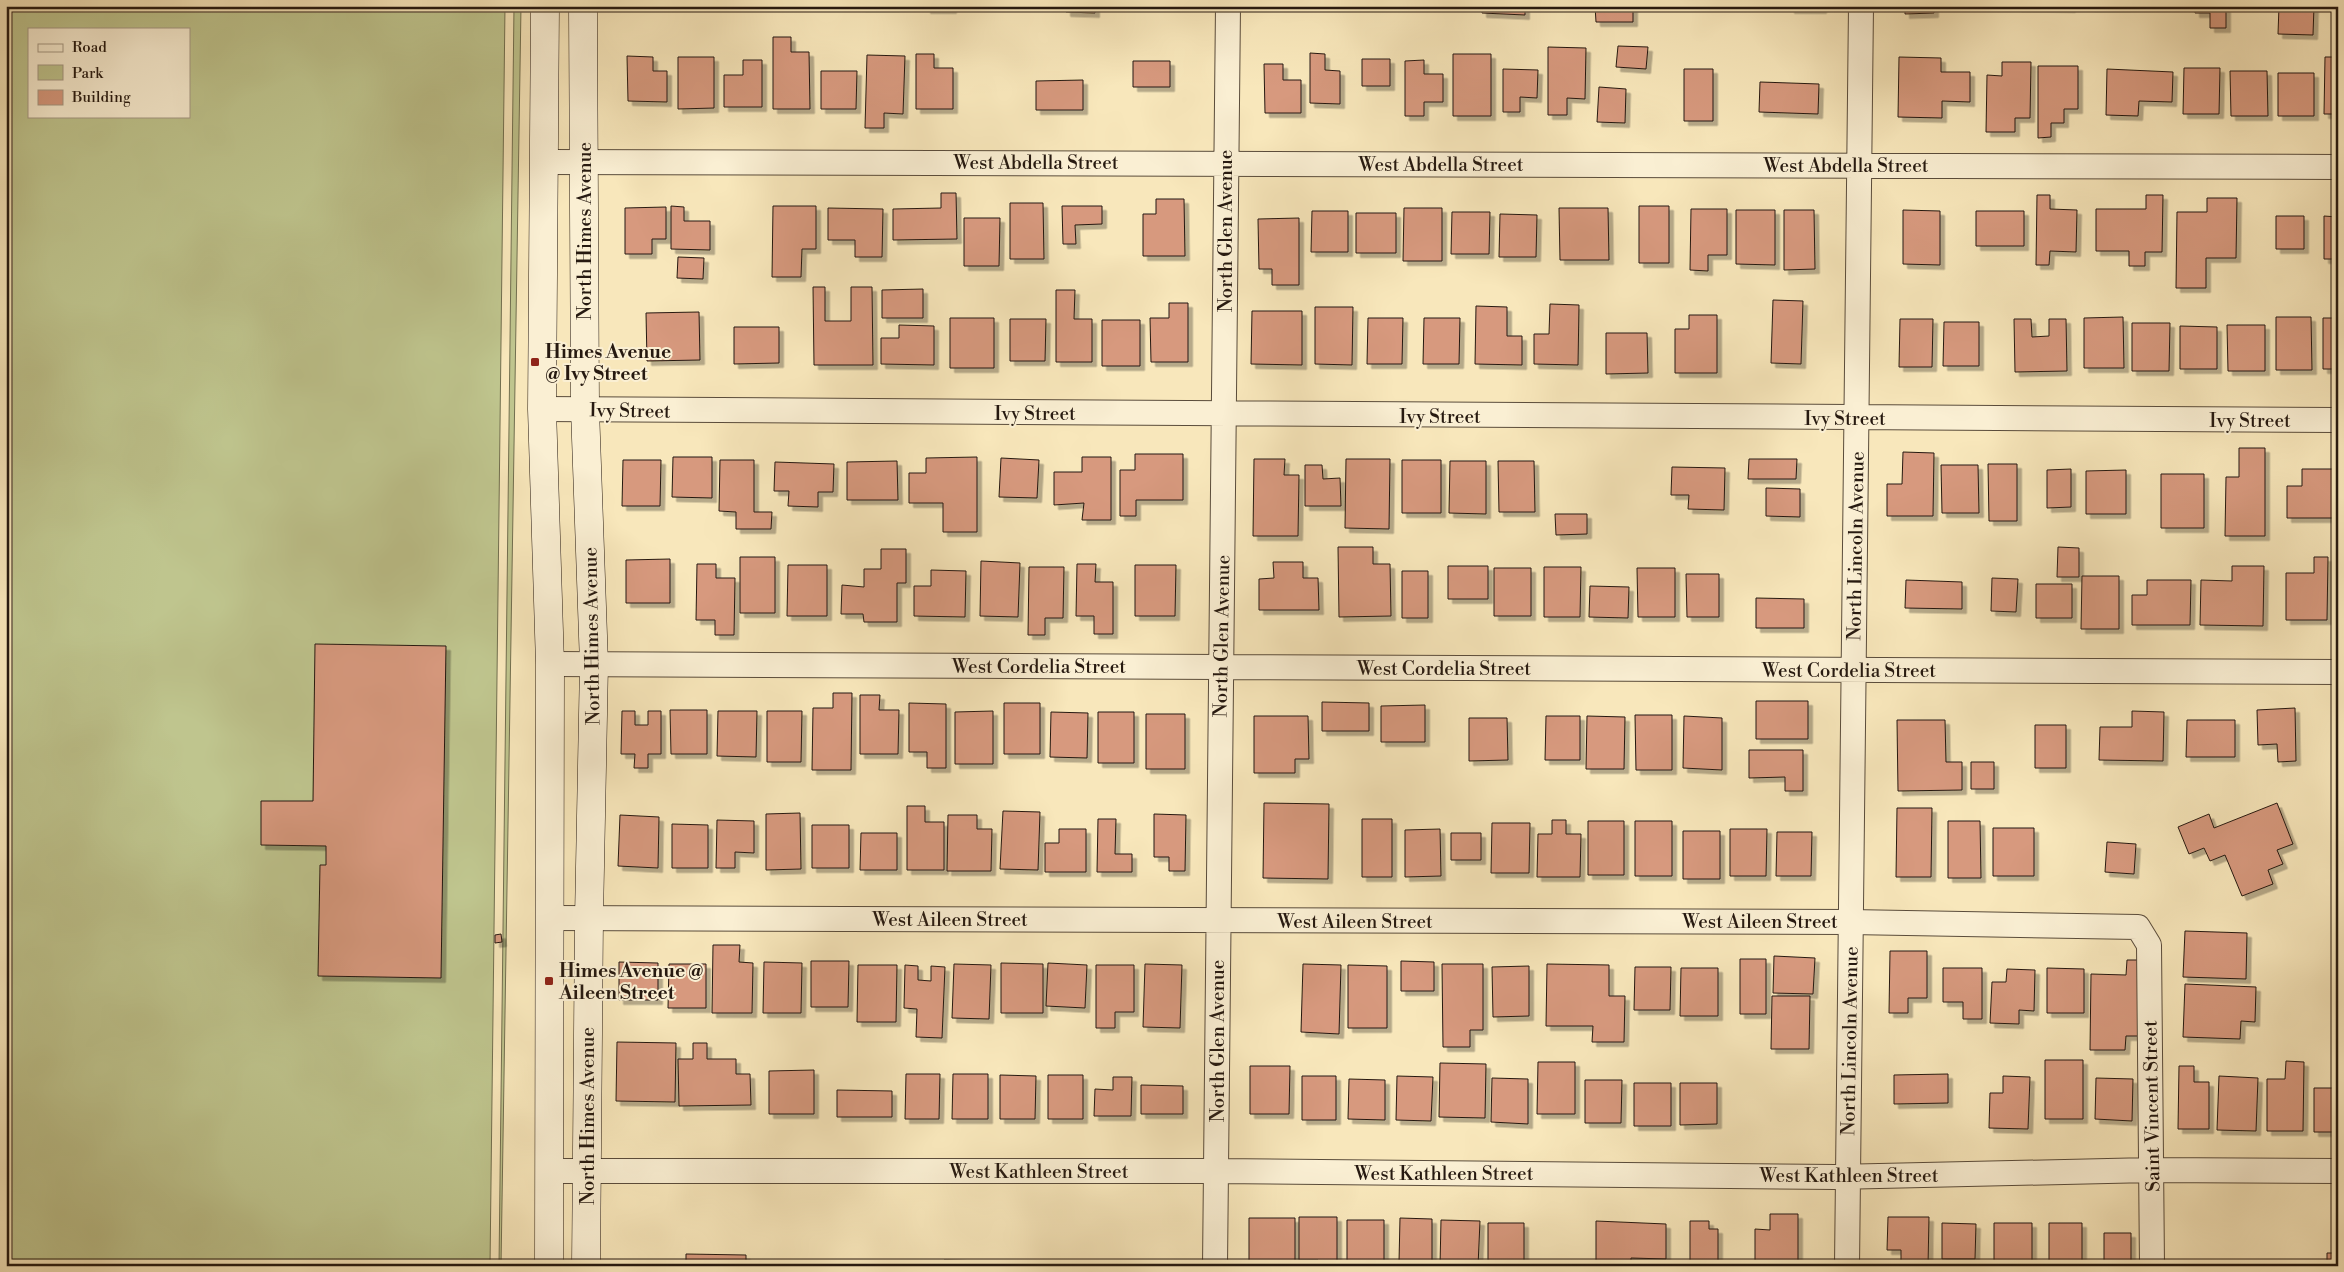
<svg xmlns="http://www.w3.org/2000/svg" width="2344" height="1272" font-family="'Libre Bodoni',serif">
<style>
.green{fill:#bfc58e;stroke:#726f4f;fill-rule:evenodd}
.building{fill:#d7997e;stroke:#261910;filter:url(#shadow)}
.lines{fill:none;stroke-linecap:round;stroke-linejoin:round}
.street-casing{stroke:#5a4c3b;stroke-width:26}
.secondary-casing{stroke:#261910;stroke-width:29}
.street{stroke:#faefd3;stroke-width:24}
.secondary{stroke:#faefd3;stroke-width:28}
.poi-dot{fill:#8f2418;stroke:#faefd3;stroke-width:2}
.labels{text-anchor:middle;stroke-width:4;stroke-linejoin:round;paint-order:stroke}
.street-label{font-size:19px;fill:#261910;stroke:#faefd3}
.poi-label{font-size:19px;font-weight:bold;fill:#261910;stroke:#faefd3;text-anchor:start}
</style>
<defs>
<filter id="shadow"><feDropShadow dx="4.5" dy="4.5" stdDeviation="0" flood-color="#0004"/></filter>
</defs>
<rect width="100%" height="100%" fill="#f8e7bb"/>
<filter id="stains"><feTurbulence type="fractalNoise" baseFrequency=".004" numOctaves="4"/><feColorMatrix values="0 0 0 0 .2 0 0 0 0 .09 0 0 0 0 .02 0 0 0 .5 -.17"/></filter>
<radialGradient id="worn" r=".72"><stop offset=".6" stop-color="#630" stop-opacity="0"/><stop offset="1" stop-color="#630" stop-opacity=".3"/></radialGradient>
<path class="green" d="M6,6H505L490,1266H6ZM29,29H189V116H29Z
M514,6H521L501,1266H499Z"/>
<path class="building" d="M861,6H895V7H861Z
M926,6H952V9H926Z
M1066,6H1095V13L1066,12Z
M1482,6H1525V15L1482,13Z
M1595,6H1633V22H1596Z
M1790,6H1822V9H1790Z
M1905,6H1934V13L1905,14Z
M2017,6H2071V8L2017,7Z
M2090,6H2126V7H2090Z
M2195,6H2226V28H2210V13H2195Z
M2279,6H2314L2313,35L2278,34Z
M773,37H791V52H809L810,109H773Z
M1618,46L1648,47L1646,69L1616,67Z
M1548,47L1586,48L1585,99L1567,98V115H1548Z
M1310,53L1325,54V70L1340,71V104L1310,103Z
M916,54H934V68H953V109H916Z
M1453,54H1491V116H1453Z
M867,55L905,56L903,114L884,113V128H865Z
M627,56L653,57V71H667V102L628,101Z
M678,57H714V108L678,109Z
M1899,57L1941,58V72H1970V102L1942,101V118L1898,117Z
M2325,57H2338V114H2324Z
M1362,59H1390V86H1362Z
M743,60H762V107H724V75H743Z
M1424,60V74H1443V102H1424V116H1405V61Z
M1133,61H1170V87H1133Z
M2002,62H2031L2030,118H2015V132H1986L1987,75L2002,76Z
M1264,64H1283V80H1301V113H1265Z
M2038,66H2078V109H2064V123H2051V137L2038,138Z
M2184,68H2220L2219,114H2183Z
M1503,69L1538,70L1537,98L1520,97V112H1503Z
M1684,69H1713V121H1684Z
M2107,69L2173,72L2172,102L2139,101L2138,116L2106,115Z
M821,71H857L856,109H821Z
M2230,71H2267L2268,116H2231Z
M2278,73H2314V116H2278Z
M1083,80V110H1036V81Z
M1760,82L1819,84L1818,114L1759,112Z
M1599,87L1626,89L1625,123L1597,122Z
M941,193H956L957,239L893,240V209L941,208Z
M2037,195H2050V209L2077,210L2076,252L2050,251L2049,265H2036Z
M2146,195H2163L2162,252H2145V266H2129V251H2096V209H2146Z
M2207,198H2237L2236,258H2206V288H2176L2177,212H2207Z
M1156,199H1184L1185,256H1143V214H1156Z
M1010,203H1043L1044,259H1010Z
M671,206L684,207V221H710V250L671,249Z
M773,206H816V249H802L801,277H772Z
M1062,206H1102V224L1075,225L1076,244H1063Z
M1639,206H1669V263H1639Z
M666,207V239H652V254H625V208Z
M828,208L883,209L882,257H855V240H828Z
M1404,208H1442V261H1403Z
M1559,208H1608L1609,260H1560Z
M1691,209H1727V255H1708V271L1690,270Z
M1736,210H1775V265L1736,264Z
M1784,210H1814L1815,269L1784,270Z
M1903,210L1940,211V265L1903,264Z
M1312,211H1348V252H1311Z
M1976,211H2024V246H1976Z
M1452,212H1490L1489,254H1451Z
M1356,213H1396V253H1356Z
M1500,214L1537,215L1536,257H1499Z
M2276,216H2304V249H2276Z
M2324,216L2338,217V259H2324Z
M964,218H1000L999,266H964Z
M1299,218V285H1272V269H1259L1258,219Z
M678,257L704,258L703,279L677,278Z
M813,287H825V321H851V287H872L873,365H814Z
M923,289V318H882V290Z
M1056,290H1075L1074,319H1092V362H1056Z
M1773,300L1803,301L1801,364L1771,363Z
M1169,303H1188V362H1151L1150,318H1169Z
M1550,304L1579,305L1578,365L1534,364V334H1549Z
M1476,306L1507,307V336H1522V365L1475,364Z
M1315,307H1353L1352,365L1315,364Z
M1252,311H1302V365L1251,364Z
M699,312L700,360L647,361L646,313Z
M1689,315H1717V373H1675V329H1689Z
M2123,317L2124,368H2084V318Z
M2276,317H2311L2312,370H2276Z
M950,318H994V368H950Z
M1368,318H1403L1402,364H1367Z
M1424,318H1460L1459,364H1423Z
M2323,318H2338V369H2323Z
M1010,319H1046L1045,361H1010Z
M1900,319H1933L1932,367H1899Z
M2014,319H2031L2032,337L2049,336V319H2066L2067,371L2015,372Z
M1102,320H1140V366H1102Z
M1944,322H1979V366H1943Z
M2132,323H2170L2169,371H2132Z
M899,325L934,326V365L881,364V338H899Z
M2227,325H2265V371H2228Z
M2180,326L2217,327V369H2180Z
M734,327H779V363L734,364Z
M1606,333H1647L1648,373L1606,374Z
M2239,448H2265V536H2225L2226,477H2239Z
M1903,452L1934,453L1933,516H1887V484H1902Z
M1135,454H1183V500H1136V516H1120V470H1135Z
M673,457H712V498L672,497Z
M977,457V532H943V503H909V473H926V458Z
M1082,457H1111V520H1082L1084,503L1054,505V472H1082Z
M1001,458L1039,460L1037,498L999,497Z
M1254,459H1285L1284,475H1299L1298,536H1253Z
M1346,459H1390L1389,529L1345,528Z
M1749,459H1797L1796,479H1748Z
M623,460H661L660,506H622Z
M720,460H754V512H772L771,529H736V512L719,511Z
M1402,460H1441V513H1402Z
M897,461L898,500H847V462Z
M1450,461H1486V514L1449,513Z
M1498,461H1534L1535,512H1499Z
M775,462L834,464L833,492H818V507L788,506L789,491H774Z
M1988,464H2017V521H1989Z
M1305,465H1322L1323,479L1340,478L1341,506H1305Z
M1941,465H1978L1979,513H1942Z
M1672,467L1725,468L1724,510L1688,509L1689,495H1671Z
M2071,469V507L2047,508V470Z
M2302,469H2333V518H2287V486H2302Z
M2126,470V514H2086V471Z
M2161,474H2204V528H2161Z
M1766,488L1800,489V517L1766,516Z
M1555,514H1587V534L1556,535Z
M1338,547H1373V564H1390L1391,616L1339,617Z
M2058,547L2079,548V577H2057Z
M881,549H906V583H897V622H864L863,614H841L842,585L864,587V569H881Z
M740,557H775V613H740Z
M2314,557H2328L2327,620H2286V573H2314Z
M670,559V603H626V560Z
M981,561L1020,563L1018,617L980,616Z
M1273,562H1303V578H1318L1319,610H1259V579L1274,578Z
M697,564H716V578H735L734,635H715V620H696Z
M1077,564H1096L1095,582H1113V634H1094V616H1076Z
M788,565H827V616H787Z
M1135,565H1176L1175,616H1135Z
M1448,566H1488V599H1448Z
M2232,566H2264L2263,626L2200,625L2201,580L2232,581Z
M1029,567H1064L1063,618H1045V635H1028Z
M1544,567H1581L1580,617H1544Z
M1494,568H1531V616H1494Z
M1637,568H1675V617H1638Z
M931,570L966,571L965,617L914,616V586H931Z
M1402,571H1428V618H1402Z
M1686,574H1719V617H1687Z
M2082,576H2119V629H2081Z
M1992,578L2018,579L2016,612L1991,611Z
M1906,580L1962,582V609L1905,608Z
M2147,580H2191L2190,625H2132V595H2147Z
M2036,584H2072V618H2036Z
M1590,586L1629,587L1628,618L1589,617Z
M1756,598L1804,599V628H1756Z
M315,644L446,646L441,978L318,976L320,865H326V846L261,845V801H313Z
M833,693H852L851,770H812L813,708H833Z
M860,695H880L879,710H899L898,754H860Z
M1756,701H1808V739H1756Z
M1322,702L1369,703V731H1322Z
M909,703L946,704V768H927V752H909Z
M1004,703H1040V754H1004Z
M1425,705V742H1381V706Z
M2295,708L2296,761L2278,762L2277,744L2258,745L2257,710Z
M670,710H707V754H671Z
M622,711H635V725H648V711H661V754H648V768H634L635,754H621Z
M718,711H757L756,757L717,756Z
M767,711H802L801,762H767Z
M993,711V764H955V712Z
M2132,711L2164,712L2163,761L2099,760L2100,727H2132Z
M1051,712L1088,713L1087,758L1050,757Z
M1098,712H1134V763H1098Z
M1146,714H1185V769H1146Z
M1635,715H1672V770H1636Z
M1254,716H1308L1309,759H1295V773H1254Z
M1546,716H1580V760H1545Z
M1587,716L1625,717L1624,769H1586Z
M1684,716L1722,718V770L1683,768Z
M1469,718H1507L1508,760L1469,761Z
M1897,720H1945L1946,762H1962V790L1898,791Z
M2187,720H2235V757H2186Z
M2035,725H2066V768H2035Z
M1749,750H1803V791H1785V777L1749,778Z
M1971,762H1994V789H1971Z
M1264,803L1329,804L1328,879L1263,878Z
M2277,803L2293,844L2277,850L2283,864L2268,870L2273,884L2242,896L2225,855L2210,861L2204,848L2189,854L2178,827L2209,814L2214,828Z
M907,806H925V822H944V870H907Z
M1897,808H1932L1931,877H1896Z
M1003,811L1040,812L1038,870L1000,869Z
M800,813L801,869L766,870V814Z
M1154,814L1186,815L1185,871H1169V857H1154Z
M620,815L659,817L658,868L618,866Z
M948,815H977V829H992L991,871H947Z
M1098,819H1116L1115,854H1132V872H1097Z
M1362,819H1392V877H1362Z
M717,820L754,821V853L735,852V868H716Z
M1552,820H1566V834H1581L1580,877H1537L1538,834H1552Z
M1588,821H1624V875H1588Z
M1635,821H1672V876H1635Z
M1948,821H1980L1981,878H1948Z
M1492,823H1530L1529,873H1491Z
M672,824L708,825V868H672Z
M812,825H849V868H812Z
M1993,828H2034V876H1993Z
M1059,829H1086V872H1045V843H1059Z
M1440,829L1441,876L1405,877V830Z
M1730,829H1767L1766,876H1730Z
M1683,831H1720V879H1683Z
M1777,832H1812L1811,876H1776Z
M861,833H897V870H860Z
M1451,833H1481V860H1451Z
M2107,842L2136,844L2134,874L2105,872Z
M2185,931L2247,933L2246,979L2183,977Z
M501,934L502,942L495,943V935Z
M713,945H740L739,962L753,963L752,1013H712Z
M1890,951H1927V998H1908V1013H1889Z
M1774,956L1815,958L1813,994L1773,993Z
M1740,959H1766V1014H1740Z
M2127,960H2144L2143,1036H2126L2125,1050H2090L2091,974L2126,975Z
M811,961H849L848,1007H811Z
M1401,961L1434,962V991H1401Z
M619,962L658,963V1000H619Z
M764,962L802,963L801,1013H763Z
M1001,963L1043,964V1013H1001Z
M1048,963L1087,965L1085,1008L1046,1006Z
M669,964H706V1008H668Z
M954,964L991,965L989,1019L952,1018Z
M1145,964L1182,965L1180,1028L1143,1027Z
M1303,964L1341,965L1339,1034L1301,1032Z
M1442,964H1483V1030H1470V1047H1443Z
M1547,964L1609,965V996H1625L1624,1042H1592L1593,1026H1546Z
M858,965H897L896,1022H857Z
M905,965L918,966V980L931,981V966L945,967L942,1038L916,1037L917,1009L904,1008Z
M1096,965H1134V1012H1115V1028H1096Z
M1348,965L1387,966V1028H1348Z
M1529,966V1016L1493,1017L1492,967Z
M1635,967H1671L1670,1010H1634Z
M1681,968H1718V1016H1680Z
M1943,968H1982V1019H1963V1002H1943Z
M2047,968L2084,969V1013H2047Z
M2007,969L2035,970L2034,1011L2019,1010V1024L1990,1023L1992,982H2006Z
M2185,984L2256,987L2255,1022L2241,1021L2240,1039L2183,1037Z
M1772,996H1810L1809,1049H1771Z
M617,1042L676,1043L675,1102L616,1101Z
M693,1043H707V1059H736V1074H750L751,1105L679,1106L678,1059H693Z
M2045,1060H2083V1119H2045Z
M2286,1061L2304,1062L2303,1131H2267V1079H2285Z
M1538,1062H1575V1114H1537Z
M1440,1063L1486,1064L1485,1118L1439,1117Z
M1250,1066H1290L1289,1114H1250Z
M2179,1066H2194V1082H2209V1129H2178Z
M814,1070V1114H769V1071Z
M906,1074H940L939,1119H905Z
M953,1074H988V1119H952Z
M1948,1074V1103L1894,1104V1075Z
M1000,1075L1036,1076L1035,1119H1000Z
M1048,1075H1083V1119H1048Z
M1302,1076H1336V1120H1302Z
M1397,1076L1433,1077L1431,1121L1396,1120Z
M2003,1076L2030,1077L2028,1129L1989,1128L1990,1093H2003Z
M2219,1076L2258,1078L2256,1131L2217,1130Z
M1113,1077H1132L1131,1116H1094L1095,1089L1113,1090Z
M1492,1078L1528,1079V1124L1491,1122Z
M2096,1078L2133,1079L2132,1121L2095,1119Z
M1349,1079L1385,1080V1120L1348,1119Z
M1585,1080H1622L1621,1123H1585Z
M1634,1083H1671V1126H1634Z
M1680,1083H1717V1124L1680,1125Z
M1141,1085L1183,1086V1114H1141Z
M2314,1088H2338V1132H2314Z
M837,1090L892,1091V1117H837Z
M1770,1214H1798V1266H1755V1229L1770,1230Z
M1299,1217H1337V1266H1318V1260H1299Z
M1888,1217H1929L1928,1266H1901V1250H1887Z
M1249,1218H1295V1266H1249Z
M1400,1218L1432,1219V1263L1399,1262Z
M1347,1220H1384V1266H1347Z
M1441,1220L1480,1221L1478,1266H1440Z
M1596,1221L1666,1224V1259L1631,1258V1266H1596Z
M1690,1221H1709V1229H1718V1262H1705V1266H1690Z
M1488,1223H1524V1262H1488Z
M1942,1223L1976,1224L1975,1259H1942Z
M1994,1223H2032V1266H1994Z
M2049,1223H2082V1266H2049Z
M2104,1233H2131V1266H2104Z
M2327,1253H2338V1266H2327Z
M686,1254L746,1255V1266H686Z
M944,1260L992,1261V1266H944Z"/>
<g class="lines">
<defs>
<path id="street" d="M545,162L2338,167
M542,409L2338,420
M550,664L2338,672
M551,918L1850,922L2138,927L2149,945L2152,1266
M550,1171H1216L1835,1177L2151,1170L2338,1171
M1215,1266L1228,6
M1847,1266L1861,6"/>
<path id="secondary" d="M545,6L542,409L550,664L549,1266
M583,6L585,409L594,664L589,918L586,1266"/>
</defs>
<use href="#street" class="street-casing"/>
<use href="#secondary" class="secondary-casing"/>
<use href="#street" class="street"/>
<use href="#secondary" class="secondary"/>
</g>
<g class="poi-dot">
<rect x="530" y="357" width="10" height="10" rx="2.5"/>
<rect x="544" y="976" width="10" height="10" rx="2.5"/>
</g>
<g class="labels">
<g class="street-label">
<text x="1036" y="169">West Abdella Street</text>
<text x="1441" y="171">West Abdella Street</text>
<text x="1846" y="172">West Abdella Street</text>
<text transform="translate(584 231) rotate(-90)" y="7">North Himes Avenue</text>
<text transform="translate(1225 231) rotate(-90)" y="7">North Glen Avenue</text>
<text transform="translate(630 410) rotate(1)" y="7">Ivy Street</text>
<text x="1035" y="420">Ivy Street</text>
<text x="1440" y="423">Ivy Street</text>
<text x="1845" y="425">Ivy Street</text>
<text x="2250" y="427">Ivy Street</text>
<text transform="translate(1855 546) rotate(-89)" y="7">North Lincoln Avenue</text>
<text transform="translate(591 636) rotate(-91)" y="7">North Himes Avenue</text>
<text transform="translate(1221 636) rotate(-89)" y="7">North Glen Avenue</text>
<text x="1039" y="673">West Cordelia Street</text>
<text x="1444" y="675">West Cordelia Street</text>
<text x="1849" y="677">West Cordelia Street</text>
<text x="950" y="926">West Aileen Street</text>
<text x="1355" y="928">West Aileen Street</text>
<text x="1760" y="928">West Aileen Street</text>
<text transform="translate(1217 1041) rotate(-90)" y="7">North Glen Avenue</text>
<text transform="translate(1849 1041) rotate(-89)" y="7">North Lincoln Avenue</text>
<text transform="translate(2151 1106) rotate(-91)" y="7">Saint Vincent Street</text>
<text transform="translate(587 1116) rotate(-90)" y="7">North Himes Avenue</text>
<text x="1039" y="1178">West Kathleen Street</text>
<text x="1444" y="1180">West Kathleen Street</text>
<text x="1849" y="1182">West Kathleen Street</text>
</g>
<g class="poi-label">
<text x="545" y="358">Himes Avenue<tspan x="545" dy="22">@ Ivy Street</tspan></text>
<text x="559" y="977">Himes Avenue @<tspan x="559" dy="22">Aileen Street</tspan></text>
</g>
</g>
<rect width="2344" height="1272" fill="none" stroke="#f8e7bb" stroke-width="25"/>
<rect x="8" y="8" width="2329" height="1257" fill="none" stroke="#261910" stroke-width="2.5"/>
<rect x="12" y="12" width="2319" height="1247" fill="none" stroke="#261910"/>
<rect x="28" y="28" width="162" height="90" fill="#faefd3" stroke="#a59985"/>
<rect x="38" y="44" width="25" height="8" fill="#faefd3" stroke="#a59985"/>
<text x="72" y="52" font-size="15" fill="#261910">Road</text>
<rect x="38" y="65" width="25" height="15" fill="#bfc58e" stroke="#a59985"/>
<text x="72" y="78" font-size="15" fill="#261910">Park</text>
<rect x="38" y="90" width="25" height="15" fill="#d7997e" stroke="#a59985"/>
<text x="72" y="102" font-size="15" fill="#261910">Building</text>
<rect width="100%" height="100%" filter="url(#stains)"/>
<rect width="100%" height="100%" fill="url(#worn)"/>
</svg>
